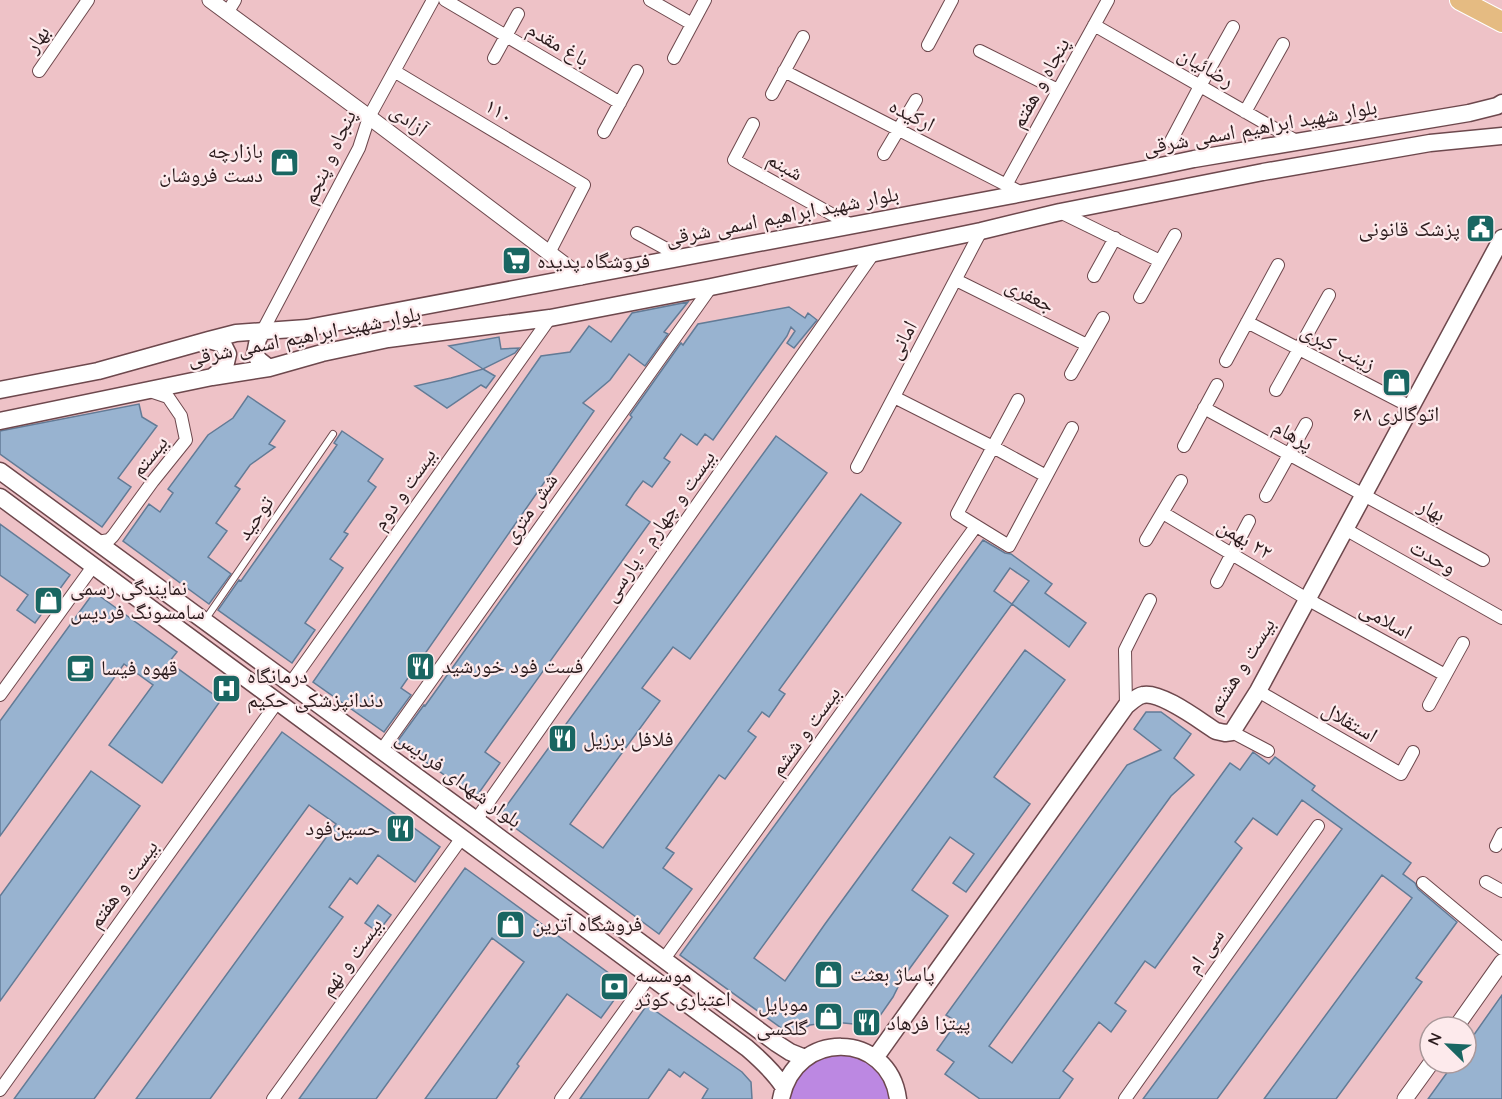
<svg xmlns="http://www.w3.org/2000/svg" width="1502" height="1099" font-family="Quicksand,'Noto Naskh Arabic',sans-serif">
<style>
.green{fill:#bc88e2}
.building{fill:#98b3d0;stroke:#627b96;stroke-width:1.5;fill-rule:evenodd}
.lines{fill:none;stroke-linecap:round;stroke-linejoin:round}
.service-casing{stroke:#6d484d;stroke-width:8}
.minor-casing{stroke:#6d484d;stroke-width:14}
.tertiary-casing{stroke:#6d484d;stroke-width:17}
.secondary-casing{stroke:#6d484d;stroke-width:19}
.primary-casing{stroke:#fff;stroke-width:22}
.service{stroke:#fff;stroke-width:6}
.minor{stroke:#fff;stroke-width:12}
.tertiary{stroke:#fff;stroke-width:15}
.secondary{stroke:#fff;stroke-width:16}
.primary{stroke:#e5bb82;stroke-width:20}
.labels{text-anchor:middle;stroke-width:4.5;stroke-linejoin:round;paint-order:stroke}
.street-label{font-size:21px;fill:#2b1b1d;stroke:#fdeaec}
.poi-label{font-size:21px;fill:#2b1b1d;stroke:#fdeaec;text-anchor:start}
</style>
<rect width="100%" height="100%" fill="#eec2c7"/>
<path class="green" d="M839,1054C855,1056 873,1060 882,1075C886,1082 888,1092 891,1099H788C799,1068 806,1060 839,1054Z"/>
<path class="building" d="M688,302L664,332L668,334L645,366L629,354L610,380L583,403L594,411L401,688L411,695L384,732L313,682L541,356L570,352L589,326L611,342L632,313Z
M789,307L805,318L808,313L817,320L794,348L787,343L795,331L791,327L787,336L713,440L705,434L697,445L681,434L664,458L670,462L652,487L643,481L634,493L626,505L650,522L485,752L500,763L476,797L397,742L424,705L425,706L632,417L630,415L681,343L683,345L698,324Z
M499,337L501,349L519,348L515,353L483,369L449,346Z
M483,369L495,376L486,388L481,385L447,408L415,386L451,378Z
M248,396L285,421L269,444L275,447L250,465L235,486L240,489L216,523L227,531L208,557L231,574L209,604L123,541L149,504L160,512L173,493L168,489L208,435L233,418Z
M139,404L142,417L157,426L118,478L131,487L102,527L0,454V431Z
M342,431L383,459L368,481L376,487L344,532L348,534L330,559L343,568L305,623L315,630L292,663L218,610L239,580L241,581L330,455L337,445L334,443Z
M776,436L827,473L690,659L673,647L642,688L660,701L570,824L603,848L861,494L901,523L779,690L785,694L769,717L762,712L748,731L756,737L725,779L719,775L666,848L674,853L663,868L692,889L659,934L499,816Z
M0,524L70,575L35,623L17,610L28,595L0,575Z
M983,540L1005,553L1011,554L1052,584L1045,593L1086,623L1069,647L1012,604L754,958L785,981L825,924L1025,650L1065,680L994,777L1030,804L966,892L953,883L974,854L950,837L912,890L948,916L902,979L893,997L870,1030L854,1024L833,1022L810,1025L791,1035L680,955ZM1010,568L1029,581L1012,604L994,591Z
M94,592L177,652L169,662L221,700L162,783L109,745L153,685L124,664L0,836V721Z
M1146,712H1161L1191,734L1174,758L1194,775L1171,796L989,1046L1012,1063L1230,763L1240,770L1253,752L1269,764L1275,757L1315,786L1312,790L1411,863L1403,874L1415,883L1418,889L1457,922L1416,978L1422,982L1336,1099H1264L1412,898L1382,875L1217,1099H1143L1342,829L1302,800L1277,835L1253,818L1235,842L1242,848L1155,968L1145,961L1115,1003L1126,1011L1111,1032L1099,1022L1063,1071L1073,1079L1059,1099H980L945,1074L954,1062L937,1050L957,1022L946,1015L1127,765L1161,750L1134,729Z
M282,732L440,847L415,882L378,855L357,884L350,878L329,907L343,917L210,1099H136L336,824L309,805L94,1099H14Z
M91,771L140,806L0,1001V896Z
M465,868L625,985L601,1018L567,994L517,1064L519,1066L496,1099H425L524,962L492,938L376,1099H299Z
M378,905L391,915L378,932L365,923Z
M1502,995V1099H1428L1454,1063H1466V1046Z
M647,1005L742,1072L751,1082L752,1099H702L708,1089L684,1072L680,1077L669,1069L648,1099H580Z"/>
<g class="lines">
<defs>
<path id="service" d="M205,620L333,434"/>
<path id="minor" d="M445,0L620,103
M650,0L692,24
M227,13L235,0
M1094,25L1298,142
M928,45L952,0
M980,51L1058,90
M494,58L518,14
M674,58L705,0
M39,71L88,0
M394,71L584,185L549,253
M784,71L1022,193
M772,94L803,37
M1245,112L1283,44
M753,124L734,160L853,226
M604,132L637,71
M1171,141L1200,86L1233,27
M884,154L916,100
M1006,185L1108,0
M1060,212L1160,261
M637,233L683,258
M1094,276L1115,238
M956,280L1087,345
M1140,297L1175,235
M1247,322L1411,407
M262,332L359,148L369,117L433,0
M1226,361L1278,265
M1071,374L1103,318
M1276,390L1329,295
M894,397L993,447L1046,476
M1018,400L957,514L1009,546L1072,428
M1204,408L1483,560
M1184,446L1217,385
M857,467L981,231
M1266,496L1306,424
M1163,513L1307,599L1445,675
M1345,529L1502,618
M1146,540L1181,481
M98,542L109,540L113,536L153,481L186,440L181,416L168,397L150,391
M1217,582L1249,521
M290,684L550,318
M1258,691L1401,774L1413,752
M0,695L94,565
M1429,705L1463,643
M1126,706L1125,650L1150,600
M1232,732L1268,751
M381,751L711,287
M476,820L873,254
M1496,846L1502,834
M1486,882L1502,891
M1423,883L1502,949
M664,959L976,526
M0,1090L278,701
M273,1099L461,839
M561,1099L649,977
M1125,1099L1318,826"/>
<path id="tertiary" d="M210,0L369,117L581,277
M1456,1027L1502,962
M1405,1099L1431,1063"/>
<path id="secondary" d="M262,332L258,339L255,354L259,360L269,368
M209,340L223,344L228,354L225,367L212,377
M0,390L98,371L209,340L236,333L307,328L1008,196L1156,167L1194,159L1469,113L1497,106L1502,103
M0,421L212,377L269,368L322,353L388,339L550,318L711,287L981,231L1060,212L1263,172L1430,143L1502,136
M0,471L476,820L776,1043L790,1052L805,1058
M0,497C250,679 497,866 747,1048C761,1060 773,1071 783,1086
M875,1058L1126,706C1131,702 1137,696 1143,695C1161,691 1200,721 1216,731L1225,733L1232,732L1258,691L1502,238
M781,1099C795,1028 889,1031 898,1099"/>
<path id="primary" d="M1460,0L1502,22"/>
</defs>
<use href="#service" class="service-casing"/>
<use href="#minor" class="minor-casing"/>
<use href="#tertiary" class="tertiary-casing"/>
<use href="#secondary" class="secondary-casing"/>
<use href="#primary" class="primary-casing"/>
<use href="#service" class="service"/>
<use href="#minor" class="minor"/>
<use href="#tertiary" class="tertiary"/>
<use href="#secondary" class="secondary"/>
<use href="#primary" class="primary"/>
</g>
<defs>
<symbol id="shop-square" viewBox="-11 -11 22 22"><rect x="-9" y="-9" width="18" height="18" rx="4" fill="#196662" stroke="#fdeaec"/><path d="M-5-2.5h2.3a2.7 3.5 0 0 1 5.4 0H5L5.5 6h-11ZM-1.5-2.5h3a1.5 2.3 0 0 0-3 0Z" fill="#fff"/></symbol>
<symbol id="civic-square" viewBox="-11 -11 22 22"><rect x="-9" y="-9" width="18" height="18" rx="4" fill="#196662" stroke="#fdeaec"/><path d="M-.6-6.5H3V-4.5H.6V-3L4-1V1h2V6H-6V1h2V-1L-.6-3ZM-1.2 2.5V6h2.4V2.5Z" fill="#fff"/></symbol>
<symbol id="supermarket-square" viewBox="-11 -11 22 22"><rect x="-9" y="-9" width="18" height="18" rx="4" fill="#196662" stroke="#fdeaec"/><path d="M-6-5.5h2.5l.6 2H6L4.5 2H-2.5L-4.4-4H-6ZM-1.5 3.2a1.3 1.3 0 1 0 .1 0ZM3 3.2a1.3 1.3 0 1 0 .1 0Z" fill="#fff"/></symbol>
<symbol id="restaurant-square" viewBox="-11 -11 22 22"><rect x="-9" y="-9" width="18" height="18" rx="4" fill="#196662" stroke="#fdeaec"/><path d="M-5-6h1v4h1v-4h1v4h1v-4h1v5L-1.5 .5V6h-2V.5L-5-1ZM5-6V6H3V1.5H1.5Q1.5-4 5-6Z" fill="#fff"/></symbol>
<symbol id="cafe-square" viewBox="-11 -11 22 22"><rect x="-9" y="-9" width="18" height="18" rx="4" fill="#196662" stroke="#fdeaec"/><path d="M-5.5-4.5H6V0H3Q3 3.5 0 3.5H-2.5Q-5.5 3.5-5.5 0ZM3-3.2v2h1.7v-2ZM-6 4.5H4V6H-6Z" fill="#fff"/></symbol>
<symbol id="hospital-square" viewBox="-11 -11 22 22"><rect x="-9" y="-9" width="18" height="18" rx="4" fill="#196662" stroke="#fdeaec"/><path d="M-5-5h3v3.5h4V-5h3V5h-3V1.5h-4V5h-3Z" fill="#fff"/></symbol>
<symbol id="bank-square" viewBox="-11 -11 22 22"><rect x="-9" y="-9" width="18" height="18" rx="4" fill="#196662" stroke="#fdeaec"/><path d="M-6-4H6V4H-6ZM0-2.3a2.3 2.3 0 1 0 0 4.6a2.3 2.3 0 1 0 0-4.6Z" fill="#fff"/></symbol>
</defs>
<g fill-rule="evenodd">
<use href="#shop-square" x="268" y="146" width="33" height="33"/>
<use href="#civic-square" x="1464" y="212" width="33" height="33"/>
<use href="#supermarket-square" x="500" y="244" width="33" height="33"/>
<use href="#shop-square" x="1380" y="366" width="33" height="33"/>
<use href="#shop-square" x="32" y="584" width="33" height="33"/>
<use href="#restaurant-square" x="404" y="650" width="33" height="33"/>
<use href="#cafe-square" x="64" y="652" width="33" height="33"/>
<use href="#hospital-square" x="210" y="672" width="33" height="33"/>
<use href="#restaurant-square" x="546" y="722" width="33" height="33"/>
<use href="#restaurant-square" x="384" y="812" width="33" height="33"/>
<use href="#shop-square" x="494" y="908" width="33" height="33"/>
<use href="#shop-square" x="812" y="958" width="33" height="33"/>
<use href="#bank-square" x="598" y="970" width="33" height="33"/>
<use href="#shop-square" x="812" y="1000" width="33" height="33"/>
<use href="#restaurant-square" x="850" y="1006" width="33" height="33"/>
</g>
<g class="labels">
<g class="street-label">
<text transform="translate(37 39) rotate(-55)" y="7">بهار</text>
<text transform="translate(558 44) rotate(30)" y="7">باغ مقدم</text>
<text transform="translate(1206 67) rotate(30)" y="7">رضائیان</text>
<text transform="translate(1040 83) rotate(-61)" y="7">پنجاه و هفتم</text>
<text transform="translate(499 111) rotate(31)" y="7">۱۱۰</text>
<text transform="translate(912 115) rotate(27)" y="7">ارکیده</text>
<text transform="translate(409 120) rotate(37)" y="7">آزادی</text>
<text transform="translate(1260 127) rotate(-10)" y="7">بلوار شهید ابراهیم اسمی شرقی</text>
<text transform="translate(329 157) rotate(-65)" y="7">پنجاه و پنجم</text>
<text transform="translate(785 166) rotate(29)" y="7">شبنم</text>
<text transform="translate(782 216) rotate(-11)" y="7">بلوار شهید ابراهیم اسمی شرقی</text>
<text transform="translate(1030 295) rotate(27)" y="7">جعفری</text>
<text transform="translate(304 336) rotate(-11)" y="7">بلوار شهید ابراهیم اسمی شرقی</text>
<text transform="translate(902 340) rotate(-62)" y="7">امانی</text>
<text transform="translate(1338 347) rotate(27)" y="7">زینب کبری</text>
<text transform="translate(1293 435) rotate(29)" y="7">پرهام</text>
<text transform="translate(149 456) rotate(-51)" y="7">بیستم</text>
<text transform="translate(404 489) rotate(-55)" y="7">بیست و دوم</text>
<text transform="translate(530 508) rotate(-55)" y="7">شش متری</text>
<text transform="translate(1432 510) rotate(28)" y="7">بهار</text>
<text transform="translate(255 518) rotate(-55)" y="7">توحید</text>
<text transform="translate(659 526) rotate(-55)" y="7">بیست و چهارم - پارسی</text>
<text transform="translate(1245 539) rotate(31)" y="7">٢٢ بهمن</text>
<text transform="translate(1433 557) rotate(29)" y="7">وحدت</text>
<text transform="translate(1386 620) rotate(29)" y="7">اسلامی</text>
<text transform="translate(1241 666) rotate(-58)" y="7">بیست و هشتم</text>
<text transform="translate(1350 722) rotate(30)" y="7">استقلال</text>
<text transform="translate(805 731) rotate(-54)" y="7">بیست و ششم</text>
<text transform="translate(459 779) rotate(36)" y="7">بلوار شهدای فردیس</text>
<text transform="translate(123 884) rotate(-54)" y="7">بیست و هفتم</text>
<text transform="translate(1205 951) rotate(-55)" y="7">سی ام</text>
<text transform="translate(351 957) rotate(-54)" y="7">بیست و نهم</text>
</g>
<g class="poi-label">
<text x="263" y="158" text-anchor="end">بازارچه<tspan x="263" dy="24">دست فروشان</tspan></text>
<text x="1460" y="236" text-anchor="end">پزشک قانونی</text>
<text x="537" y="268">فروشگاه پدیده</text>
<text x="1396" y="421" text-anchor="middle">اتوگالری ۶۸</text>
<text x="70" y="595">نمایندگی رسمی<tspan x="70" dy="24">سامسونگ فردیس</tspan></text>
<text x="442" y="673">فست فود خورشید</text>
<text x="101" y="675">قهوه فیسا</text>
<text x="247" y="683">درمانگاه<tspan x="247" dy="24">دندانپزشکی حکیم</tspan></text>
<text x="583" y="746">فلافل برزیل</text>
<text x="380" y="835" text-anchor="end">حسین‌فود</text>
<text x="532" y="931">فروشگاه آترین</text>
<text x="850" y="981">پاساژ بعثت</text>
<text x="635" y="982">موسسه<tspan x="635" dy="24">اعتباری کوثر</tspan></text>
<text x="808" y="1011" text-anchor="end">موبایل<tspan x="808" dy="24">گلکسی</tspan></text>
<text x="887" y="1030">پیتزا فرهاد</text>
</g>
</g>
<g transform="translate(1448 1045) rotate(294)"><circle r="28" fill="#fdeaec" stroke="#a99799" stroke-width="1.5"/>
<path d="M0-4.5L10 22L0 15L-10 22Z" fill="#196662"/>
<text y="-9" font-size="16" font-weight="bold" text-anchor="middle" fill="#2b1b1d">N</text>
</g>
</svg>
